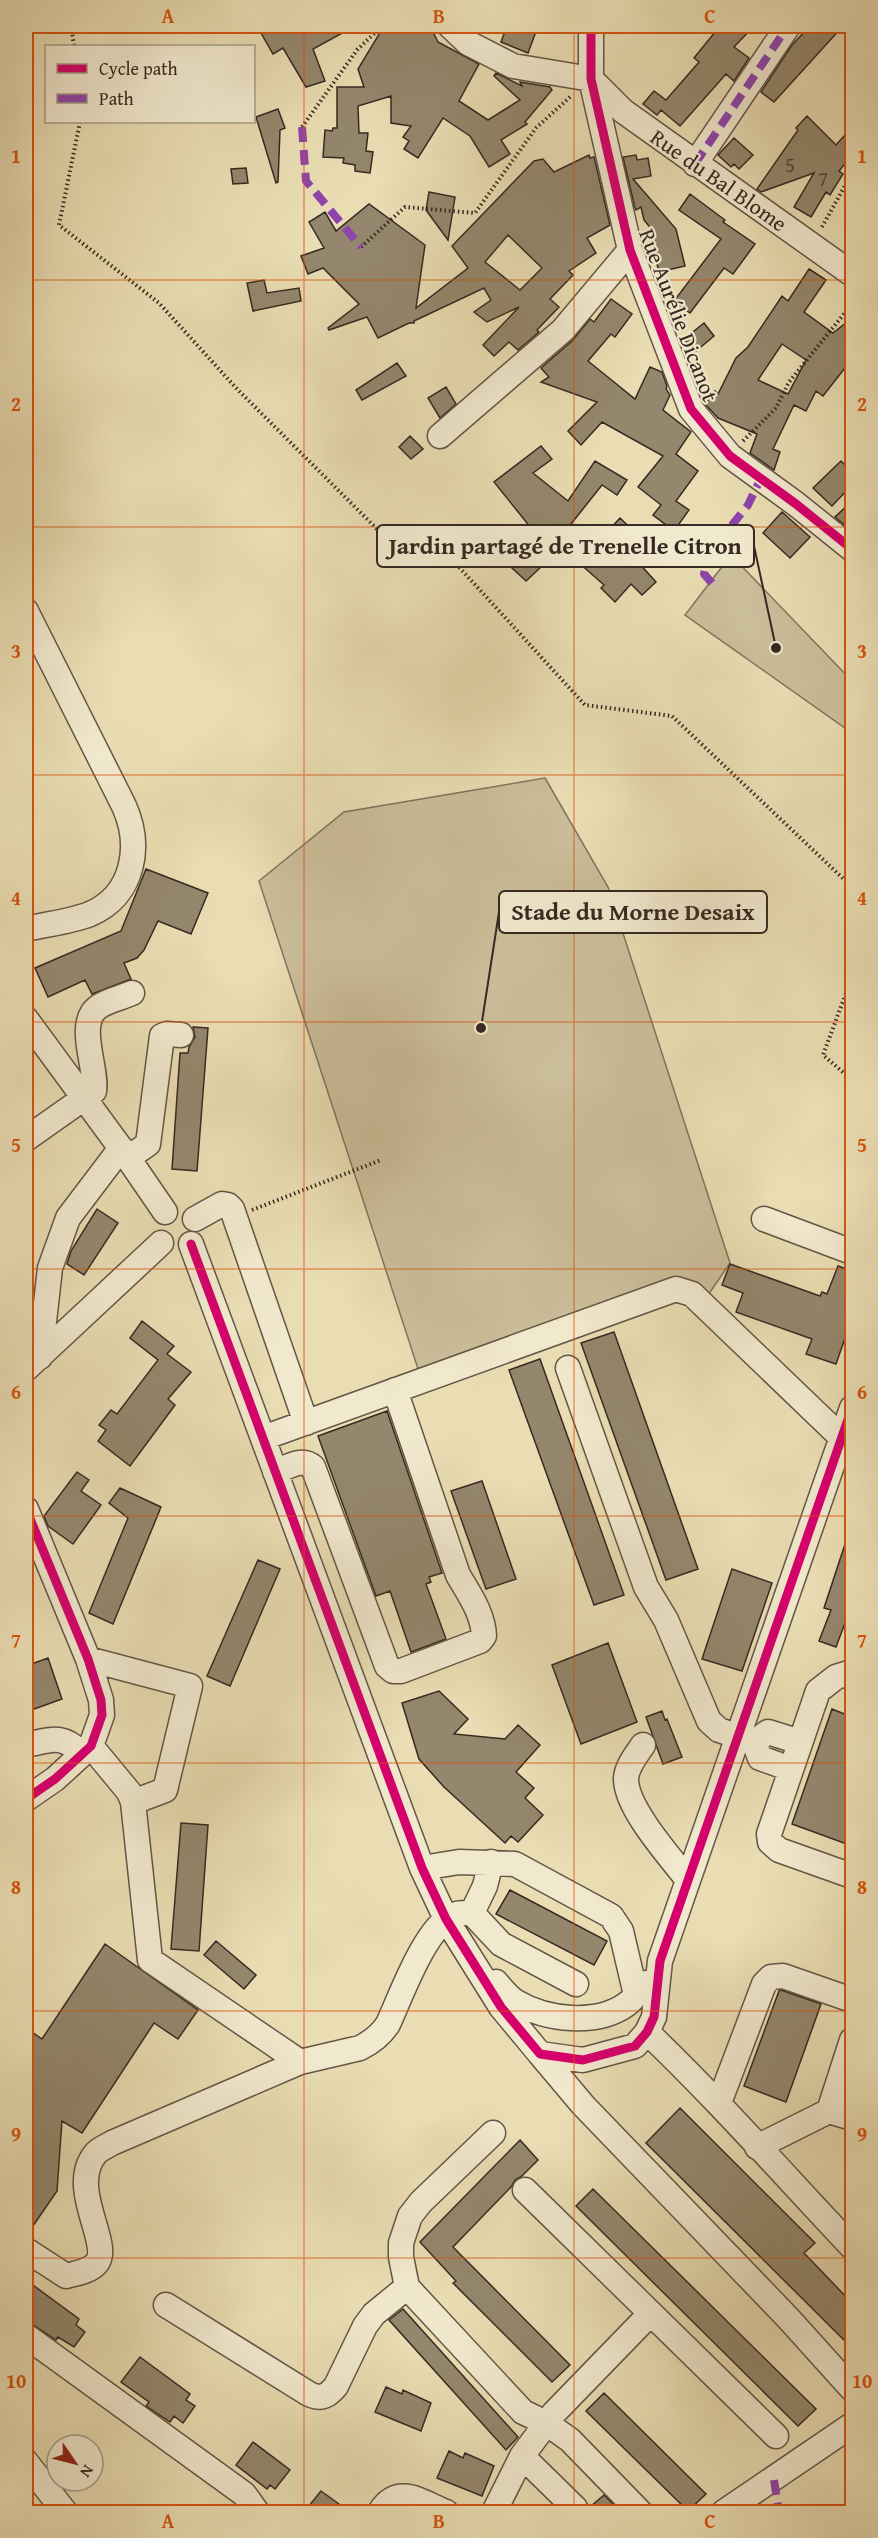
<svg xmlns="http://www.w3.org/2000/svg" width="878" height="2538" font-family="'Gentium Book Plus',serif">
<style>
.green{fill:#cbbe9a;stroke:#80745e;stroke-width:1.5}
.building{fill:#94876d;stroke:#362922;stroke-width:1.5;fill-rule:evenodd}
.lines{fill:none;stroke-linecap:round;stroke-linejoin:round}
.minor-casing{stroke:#635646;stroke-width:27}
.path{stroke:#362922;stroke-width:4;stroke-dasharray:1.5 3;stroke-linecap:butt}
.minor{stroke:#f1e9ce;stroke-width:24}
.quiet{stroke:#8e44ad;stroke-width:8;stroke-dasharray:15 8;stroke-linecap:butt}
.cycleway-casing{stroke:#f1e9ce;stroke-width:13}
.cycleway{stroke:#d6006c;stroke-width:9}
.grid{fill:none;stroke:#d6540e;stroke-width:1.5;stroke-opacity:0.55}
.labels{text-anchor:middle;stroke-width:4.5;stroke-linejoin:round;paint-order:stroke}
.number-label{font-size:20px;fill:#4e4035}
.street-label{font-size:22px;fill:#362922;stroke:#f1e9ce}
.leader{fill:none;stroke:#362922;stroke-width:2}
.callout-dot{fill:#362922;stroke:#f1e9ce;stroke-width:2}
.callout{fill:#f1e9ce;stroke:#362922;stroke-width:2}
.callout-label{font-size:24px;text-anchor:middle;font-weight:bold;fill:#362922}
.neatline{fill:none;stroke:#d6540e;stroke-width:2}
.grid-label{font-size:20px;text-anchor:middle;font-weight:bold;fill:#d6540e}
</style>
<rect width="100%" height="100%" fill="#eaddb3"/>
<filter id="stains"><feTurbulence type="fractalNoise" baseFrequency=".00333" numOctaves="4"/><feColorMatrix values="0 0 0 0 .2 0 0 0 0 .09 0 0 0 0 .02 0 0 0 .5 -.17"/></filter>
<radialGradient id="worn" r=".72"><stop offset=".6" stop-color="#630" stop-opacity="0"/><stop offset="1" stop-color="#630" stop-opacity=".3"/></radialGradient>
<path class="green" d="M731,555L852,681V733L685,615Z
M545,778L608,887L730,1263L702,1304L692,1294L422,1381L259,881L344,812Z"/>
<path class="building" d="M257,26H355L313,49L325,81L306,87L283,48L273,54Z
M384,26H412L416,31L430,26L438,42L479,64L459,101L488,120L520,100L494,76L496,73L522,86L520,82L550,87L552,90L525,122L527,124L501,140L510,154L489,167L470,136L443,118L418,158L404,149L409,141L403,137L411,126L391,123V96L358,106L359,133H368L366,151L373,152L370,173L355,171V165L343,163L344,158L323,157L325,130L332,131L333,128H337V87H364L358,69Z
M507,26H538L528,53L501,42Z
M720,26H754L734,47L749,58L734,81L726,74L680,126L661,110L657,115L643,104L654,91L666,100L699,62L694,58Z
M810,26H843L774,102L761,92L792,45Z
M278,109L285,128L280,130L278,182L276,183L256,117Z
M807,116L836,145L844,136L852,143V155L839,171L843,174L830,195L826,192L811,217L794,207L814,173L761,192L757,189L798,130L796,128Z
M734,138L753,155L739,169L734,164L731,167L718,155Z
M589,155L590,158L594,157L610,225L587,238L596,253L569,271L573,275L550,299L559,307L537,330L539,332L518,350L509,342L494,356L483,345L519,307L487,322L474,312L491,300L484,288L414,321V323H409L378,338L367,317L329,330L328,328L359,304L323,268L308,274L301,256L324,248L309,222L325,212L336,231L369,204L425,245L416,308L468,268L452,246L534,161L543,159L554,172ZM508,235L542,268L520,290L485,262Z
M636,155L637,160L648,158L651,176L633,179L676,229L685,266L659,272L649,232L652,230L644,220L641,207L636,210L635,208L623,157Z
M246,168L248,183L233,184L231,169Z
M429,192L455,197L448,240L426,210Z
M690,194L725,220L723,222L755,244L733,274L724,268L690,313L674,301L721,239L679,210Z
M809,269L826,280L804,312L833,333L852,318V359L823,396L816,391L806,411L794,405L773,449L780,452L774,470L750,453L757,434L718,418L705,404L715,391L718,394L736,358L748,347L782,296L788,301ZM782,344L806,360L788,394L758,380Z
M264,280L267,293L299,288L301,301L253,311L247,283Z
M611,299L632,314L615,337L611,334L588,361L635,399L650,367L662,372L667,386L666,389L670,395L663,410L691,432L676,454L698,471L676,501L689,510L674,531L653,515L661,505L638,487L663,456L602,422L581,445L568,431L597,402L541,382L549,377L541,368L572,341L590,319L594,322Z
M704,323L714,336L695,352L684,339Z
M397,363L406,376L362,400L356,390Z
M446,387L456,404L440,418L428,398Z
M410,436L423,449L411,459L399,447Z
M541,446L552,459L533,473L568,501L595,461L627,480L617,495L602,485L567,529L590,550L620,518L641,538L628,551L656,582L642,595L631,584L615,602L601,588L604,585L569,554L565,559L557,552L526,581L512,568L542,539L531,528L494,482Z
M841,461L852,472V485L832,506L813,488Z
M852,501V531L835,517Z
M782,512L810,537L790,558L763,533Z
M146,869L208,893L191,934L158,921L144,950L137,958L124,963L131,979L92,994L85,980L48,997L35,968L121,931Z
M193,1027L208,1028L197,1171L172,1169L180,1053H188L189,1047L195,1037Z
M97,1209L118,1223L84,1275L67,1264L71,1251Z
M730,1264L820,1296L822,1292L827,1294L838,1266L852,1271V1318L836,1364L806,1354L812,1339L736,1312L743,1293L722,1285Z
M142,1321L174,1346L167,1354L191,1372L168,1399L175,1405L130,1466L98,1441L106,1430L99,1425L111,1410L117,1414L158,1360L130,1338Z
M614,1332L698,1569L666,1580L581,1343Z
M540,1359L624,1595L594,1605L509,1370Z
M387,1411L442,1573L429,1577L431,1582L426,1584L446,1639L411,1652L390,1591L376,1596L318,1436Z
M77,1472L89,1480L81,1491L101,1505L73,1544L48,1526L44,1516Z
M482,1481L516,1579L486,1589L451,1491Z
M120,1488L161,1507L113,1624L89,1613L128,1518L109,1503Z
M849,1532L852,1533V1617L848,1615L836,1647L819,1641L831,1610L824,1608Z
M258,1560L280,1569L230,1686L207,1676Z
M732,1569L772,1583L742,1671L702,1659Z
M608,1643L637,1722L581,1744L552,1665Z
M48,1658L62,1699L26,1712V1666Z
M439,1691L468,1719L454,1734L505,1739L518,1725L540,1745L516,1772L534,1788L525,1798L543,1815L518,1842L511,1836L505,1843L444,1787L419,1759L402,1703Z
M832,1709L852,1717V1745L848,1759L852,1760V1846L792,1824Z
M662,1711L665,1720L667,1719L682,1757L663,1764L646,1717Z
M181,1823L208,1825L199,1951L171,1949Z
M510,1890L607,1941L594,1965L496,1914Z
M216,1941L256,1975L244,1989L204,1955Z
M105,1944L198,2010L178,2039L154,2023L82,2133L62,2121L57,2191L26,2236V2182L30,2185L31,2100L26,2096V2028L42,2039Z
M781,1990L821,2004L786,2102L744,2086L779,1991Z
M680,2108L815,2243L804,2253L852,2303V2348L646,2143Z
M520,2140L538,2160L522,2176L515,2180L511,2187L453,2247L570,2365L552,2382L453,2283L456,2281L420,2242Z
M593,2189L816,2409L798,2426L576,2206Z
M26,2280L79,2319L76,2325L85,2332L74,2347L58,2337L56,2340L26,2320Z
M403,2309L518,2437L506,2450L389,2320Z
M140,2357L190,2394L186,2400L195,2406L183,2423L174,2416L170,2422L146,2406L149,2402L121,2382Z
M386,2387L402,2394L403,2390L431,2403L421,2431L375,2412Z
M604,2393L706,2494L688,2511L586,2411Z
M253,2442L290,2470L275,2489L270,2485L267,2489L236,2465Z
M449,2451L463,2458L465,2453L494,2466L482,2496L437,2478Z
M321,2491L350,2512H304Z
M604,2495L621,2512H588L589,2508Z"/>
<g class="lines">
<defs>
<path id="minor" d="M450,26L468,43L513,66L591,79
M591,26V79L630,250L691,409L730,456L796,504L852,549
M591,79L623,111L852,274
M695,164L788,26
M440,436L563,330L630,250
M26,611L124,806C142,846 134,895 90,914C70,922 46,924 26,929
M26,1019L128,1158L165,1212
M26,1139L94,1091C98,1070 76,1025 97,1008C105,1001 121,998 132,993
M128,1158L148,1144L162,1036L167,1034L181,1035
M195,1219L222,1204L228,1205L232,1209L306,1423
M764,1219L852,1252
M191,1244L422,1868L446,1919L501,2007L540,2054L583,2060L635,2046L647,2032L654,2017L660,1961L852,1408
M40,1357L50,1268L68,1218L121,1148
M568,1368L646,1587L666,1620L709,1721L719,1730L754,1742
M26,1369L161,1243
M263,1438L676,1289L692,1294L842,1438
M275,1472C288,1467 302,1457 313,1467L387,1666L393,1671H401L480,1641L484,1636C483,1613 469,1594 458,1575L395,1390
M26,1509L88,1659L101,1700L102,1715L91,1746L55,1779L26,1799
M88,1659L190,1686L165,1790L133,1802
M852,1672L836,1677L818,1691L769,1834L770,1842L779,1850L852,1876
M754,1742L768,1732L800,1742
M754,1742L760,1758L791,1769
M26,1745C51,1740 62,1733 82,1754
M643,1745C636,1755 627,1766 626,1778C625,1807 670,1857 688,1880
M91,1746L129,1792L133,1802L150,1960L300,2062
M422,1868L459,1862L515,1864L611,1916L621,1931L636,1995
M472,1913L485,1886L491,1862
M496,1982C502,1989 508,1997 516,2002C546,2020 597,2026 627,2004C634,1999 640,1990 646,1983
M647,2032C719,2101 784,2175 852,2247
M540,2054L583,2105L788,2318L852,2389
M719,2103L764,1984L771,1977L783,1976L852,2000
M829,2111L852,2040
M493,2133L421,2202L410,2216L401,2243V2257L407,2287L523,2412L546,2423L570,2440L640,2512
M757,2147L829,2111L852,2118
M525,2190L776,2436
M26,2250L66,2276C76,2273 88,2272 96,2264C114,2245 66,2188 96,2153C100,2149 107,2146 112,2143L300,2062L360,2048C372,2042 381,2035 388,2024C401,1996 425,1928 453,1915C459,1912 465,1913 472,1913L501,1944L576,1984
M166,2305L309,2394C321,2400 328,2396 336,2386L365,2326L374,2314L407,2287
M26,2336L244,2494L257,2512
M522,2456L575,2508
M26,2462L65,2512
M380,2512C398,2483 421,2502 446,2512
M494,2512L522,2456L554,2413L650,2314
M724,2512L852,2425"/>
</defs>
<use href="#minor" class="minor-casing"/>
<path class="path" d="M71,26L74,46
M80,122L59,225L159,303L237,389L395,547L458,566L585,705L672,716L852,887
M302,127L357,50L382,26
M822,227L852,173
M361,247L405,207L475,213L536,128L571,96
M743,441L776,408L789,382L852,304
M852,977L823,1055L852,1080
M252,1210L381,1160"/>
<use href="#minor" class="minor"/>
<path class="quiet" d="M302,127L306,181L361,247
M695,164L788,26
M712,583L704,574L709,554L748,505L761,478
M774,2480L779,2512"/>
<defs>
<path id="cycleway" d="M591,26V79L630,250L691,409L730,456L796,504L852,549
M191,1244L422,1868L446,1919L501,2007L540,2054L583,2060L635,2046L647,2032L654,2017L660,1961L852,1408
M26,1509L88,1659L101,1700L102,1715L91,1746L55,1779L26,1799"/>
</defs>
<use href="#cycleway" class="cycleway-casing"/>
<use href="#cycleway" class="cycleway"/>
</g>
<path class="grid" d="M304,26V2512M574,26V2512M26,280H852M26,527H852M26,775H852M26,1022H852M26,1269H852M26,1516H852M26,1763H852M26,2011H852M26,2258H852"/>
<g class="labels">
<g class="number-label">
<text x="790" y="172">5</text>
<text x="823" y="186">7</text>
</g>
<g class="street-label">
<text transform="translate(719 180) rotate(35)" y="8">Rue du Bal Blome</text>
<text transform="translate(679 315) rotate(69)" y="8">Rue Aurélie Dicanot</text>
</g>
</g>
<path class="leader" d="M776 648L754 546M481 1028L499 912"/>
<g class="callout-dot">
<circle cx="776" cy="648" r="6"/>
<circle cx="481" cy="1028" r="6"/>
</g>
<g class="callout">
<rect x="377" y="525" width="377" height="42" rx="6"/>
<rect x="499" y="891" width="268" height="42" rx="6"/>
</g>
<g class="callout-label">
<text x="565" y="554">Jardin partagé de Trenelle Citron</text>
<text x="633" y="920">Stade du Morne Desaix</text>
</g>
<rect width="878" height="2538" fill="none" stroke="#eaddb3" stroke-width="66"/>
<rect x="45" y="45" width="210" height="78" fill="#f1e9ce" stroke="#a69c89" stroke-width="1.5"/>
<rect x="57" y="64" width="30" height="9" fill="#d6006c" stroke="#a69c89" stroke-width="1.5"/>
<text x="99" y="75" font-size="18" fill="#362922">Cycle path</text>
<rect x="57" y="94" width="30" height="9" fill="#8e44ad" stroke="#a69c89" stroke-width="1.5"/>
<text x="99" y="105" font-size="18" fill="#362922">Path</text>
<g transform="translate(75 2463) rotate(125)"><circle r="28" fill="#f1e9ce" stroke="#a69c89" stroke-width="1.5"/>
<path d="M0-4.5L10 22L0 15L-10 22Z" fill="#8f2418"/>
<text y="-9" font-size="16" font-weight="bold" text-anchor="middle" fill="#362922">N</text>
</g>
<rect x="33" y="33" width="812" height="2472" class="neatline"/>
<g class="grid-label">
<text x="168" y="23">A</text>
<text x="439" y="23">B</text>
<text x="710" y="23">C</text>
<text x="16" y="163">1</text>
<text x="862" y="163">1</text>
<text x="16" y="411">2</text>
<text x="862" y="411">2</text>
<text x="16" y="658">3</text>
<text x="862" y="658">3</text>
<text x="16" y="905">4</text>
<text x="862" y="905">4</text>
<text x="16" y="1152">5</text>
<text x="862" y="1152">5</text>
<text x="16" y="1399">6</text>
<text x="862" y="1399">6</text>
<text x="16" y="1647">7</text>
<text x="862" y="1647">7</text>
<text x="16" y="1894">8</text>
<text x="862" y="1894">8</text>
<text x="16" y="2141">9</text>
<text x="862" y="2141">9</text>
<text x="16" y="2388">10</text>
<text x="862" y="2388">10</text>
<text x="168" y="2528">A</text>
<text x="439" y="2528">B</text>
<text x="710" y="2528">C</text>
</g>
<rect width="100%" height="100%" filter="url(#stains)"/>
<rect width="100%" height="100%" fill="url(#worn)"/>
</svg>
